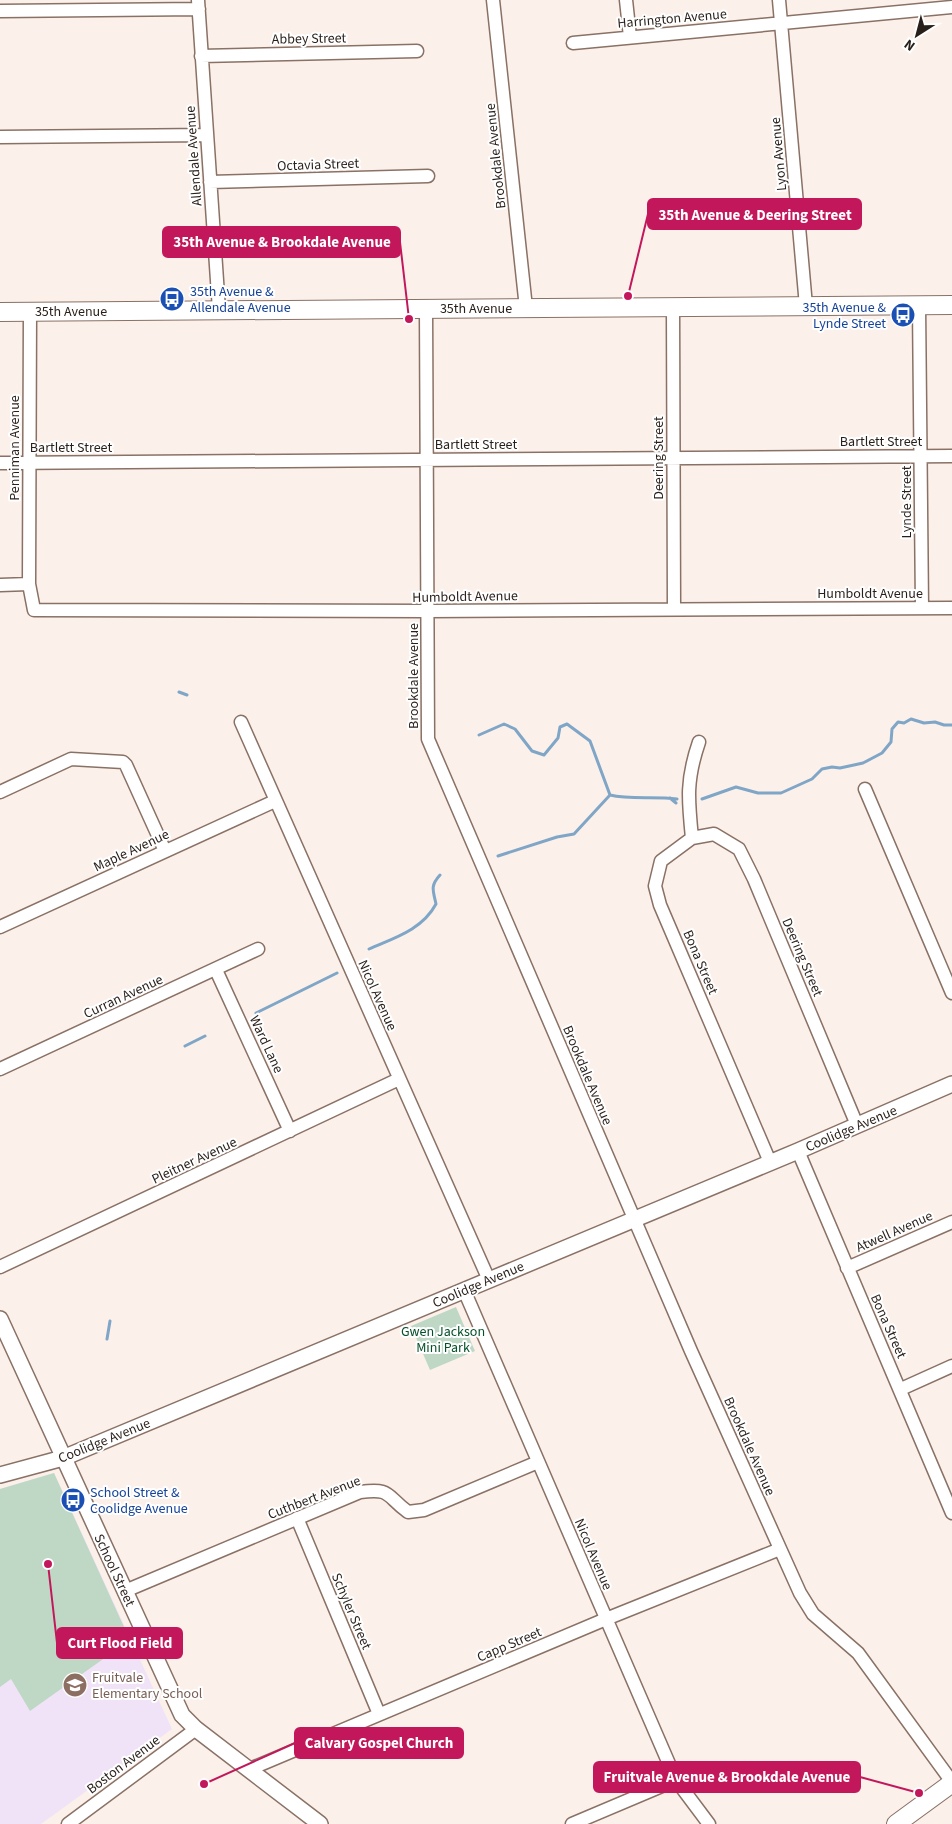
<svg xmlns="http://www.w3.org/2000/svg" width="952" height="1824" font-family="'Source Sans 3',sans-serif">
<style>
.education{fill:#f1e3f7}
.green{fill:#bed8c5}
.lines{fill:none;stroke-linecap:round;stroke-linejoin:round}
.stream{stroke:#7fa6c6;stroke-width:3}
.minor-casing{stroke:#897165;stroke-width:15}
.tertiary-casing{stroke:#897165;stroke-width:18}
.secondary-casing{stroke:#897165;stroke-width:20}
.minor{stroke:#fff;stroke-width:12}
.tertiary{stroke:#fff;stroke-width:15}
.secondary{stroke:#fff;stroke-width:18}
.labels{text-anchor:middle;stroke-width:4;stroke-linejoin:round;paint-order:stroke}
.street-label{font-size:14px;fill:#291f1a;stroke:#fff}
.transit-label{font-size:14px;fill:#164399;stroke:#fff;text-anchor:start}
.park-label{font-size:14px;fill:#065029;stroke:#fff}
.education-label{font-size:14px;fill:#785e54;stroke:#fff;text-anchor:start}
.leader{fill:none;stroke:#c2185b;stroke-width:2}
.callout-dot{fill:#c2185b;stroke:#fff;stroke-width:2}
.callout{fill:#c2185b;stroke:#c2185b;stroke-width:2}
.callout-label{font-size:15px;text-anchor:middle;font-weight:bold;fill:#fff}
</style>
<rect width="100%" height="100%" fill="#fcf0eb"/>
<path class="education" d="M54,1473L172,1729L41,1824H0V1489Z"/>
<path class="green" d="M456,1307L475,1351L430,1370L411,1326Z
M54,1473L130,1640L30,1711L11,1679L0,1687V1489Z"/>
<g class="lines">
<path class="stream" d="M179,692L187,695
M479,735L504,724L515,729L532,751L544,755L558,738L560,727L567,724L590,741L610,795
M610,795C630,800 655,796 677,799
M670,798L676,803
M702,799L736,787L758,793H781L812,779L822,769L832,767L840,768L863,763L882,753L891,742L892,729L898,722L904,723L911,719L924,723L935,722L944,725H952
M498,856L557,837L574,834L610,795
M369,949C394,938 422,930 436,904C433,890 430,886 440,875
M256,1013L337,973
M185,1046L205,1036
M107,1339L110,1321"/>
<defs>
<path id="minor" d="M198,0L219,310
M493,0L526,308
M626,0L630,37
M779,0L806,306
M0,11L199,9
M573,43L952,7
M201,56L417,51
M0,137L207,135
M210,182L428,176
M919,305L922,608
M673,307L674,609
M426,309L428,739L691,1351L800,1593L813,1614L858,1653L952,1782
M0,463L952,456
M29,584L30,311
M0,585L29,584L34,610L428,611L952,608
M241,722L489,1280
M865,789L952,993
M0,792L71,759L123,762L126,765L165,851
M692,838C688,799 686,780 699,742
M0,927L275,801
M216,970L290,1131
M0,1069L258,949
M798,1151L952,1513
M770,1162L660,905L655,886L661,861L692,838L714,834L739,849L754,879L857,1125
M0,1267L399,1079
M847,1268L952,1222
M464,1290L676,1780L709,1824
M901,1389L952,1366
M297,1518L379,1714
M125,1591L360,1492C392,1488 385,1495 408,1512L424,1510L538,1462
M250,1769L606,1619L780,1549
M68,1824L196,1729
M572,1824L676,1780"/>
<path id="tertiary" d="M0,1319L182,1715L196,1729L320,1824
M0,1475L63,1458L798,1151L952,1084"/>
<path id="secondary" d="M0,312L952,305
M896,1824L952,1783"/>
</defs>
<use href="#minor" class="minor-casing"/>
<use href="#tertiary" class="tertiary-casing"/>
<use href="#secondary" class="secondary-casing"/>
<use href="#minor" class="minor"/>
<use href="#tertiary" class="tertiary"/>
<use href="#secondary" class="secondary"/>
</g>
<defs>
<symbol id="bus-disc" viewBox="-11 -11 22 22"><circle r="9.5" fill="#1a4fb4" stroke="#fff"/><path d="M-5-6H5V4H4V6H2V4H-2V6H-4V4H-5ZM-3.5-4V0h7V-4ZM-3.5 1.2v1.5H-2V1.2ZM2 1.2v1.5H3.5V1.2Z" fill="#fff"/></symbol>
<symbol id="school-disc" viewBox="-11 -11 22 22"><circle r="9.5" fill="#8d6e63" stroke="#fff"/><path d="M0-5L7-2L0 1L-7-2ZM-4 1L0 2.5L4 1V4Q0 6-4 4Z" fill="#fff"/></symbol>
</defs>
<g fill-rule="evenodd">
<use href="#bus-disc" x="158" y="285" width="28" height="28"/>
<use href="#bus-disc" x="889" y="301" width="28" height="28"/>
<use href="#bus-disc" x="59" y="1486" width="28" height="28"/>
<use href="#school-disc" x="61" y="1671" width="28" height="28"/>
</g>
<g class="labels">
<g class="street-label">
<text transform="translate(672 18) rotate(-5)" y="5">Harrington Avenue</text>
<text transform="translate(309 38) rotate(-1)" y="5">Abbey Street</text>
<text transform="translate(778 154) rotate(-95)" y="5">Lyon Avenue</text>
<text transform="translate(193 156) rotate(-94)" y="5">Allendale Avenue</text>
<text transform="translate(495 156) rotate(-96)" y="5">Brookdale Avenue</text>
<text transform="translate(318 164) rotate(-2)" y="5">Octavia Street</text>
<text x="476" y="313">35th Avenue</text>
<text x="71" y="316">35th Avenue</text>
<text x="881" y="446">Bartlett Street</text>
<text x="476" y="449">Bartlett Street</text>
<text x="71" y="452">Bartlett Street</text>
<text transform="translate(14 448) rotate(-90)" y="5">Penniman Avenue</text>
<text transform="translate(658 458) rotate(-90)" y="5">Deering Street</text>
<text transform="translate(906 502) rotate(-90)" y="5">Lynde Street</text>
<text x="870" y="598">Humboldt Avenue</text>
<text transform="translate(465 596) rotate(-1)" y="5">Humboldt Avenue</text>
<text transform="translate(413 676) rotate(-90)" y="5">Brookdale Avenue</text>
<text transform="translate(131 850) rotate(-25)" y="5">Maple Avenue</text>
<text transform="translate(803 957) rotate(67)" y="5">Deering Street</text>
<text transform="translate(701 962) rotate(67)" y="5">Bona Street</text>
<text transform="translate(378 995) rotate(66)" y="5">Nicol Avenue</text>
<text transform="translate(123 996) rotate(-25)" y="5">Curran Avenue</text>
<text transform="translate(267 1044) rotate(65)" y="5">Ward Lane</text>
<text transform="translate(588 1075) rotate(67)" y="5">Brookdale Avenue</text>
<text transform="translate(851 1128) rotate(-23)" y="5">Coolidge Avenue</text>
<text transform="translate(194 1160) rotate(-25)" y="5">Pleitner Avenue</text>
<text transform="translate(894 1231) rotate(-24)" y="5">Atwell Avenue</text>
<text transform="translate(478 1284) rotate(-23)" y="5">Coolidge Avenue</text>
<text transform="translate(889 1326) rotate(66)" y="5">Bona Street</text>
<text transform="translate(104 1440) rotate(-22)" y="5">Coolidge Avenue</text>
<text transform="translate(750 1446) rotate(66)" y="5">Brookdale Avenue</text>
<text transform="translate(314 1497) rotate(-21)" y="5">Cuthbert Avenue</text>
<text transform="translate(594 1554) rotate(67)" y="5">Nicol Avenue</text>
<text transform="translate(115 1570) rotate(65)" y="5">School Street</text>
<text transform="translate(352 1611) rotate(67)" y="5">Schyler Street</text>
<text transform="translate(509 1644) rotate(-23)" y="5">Capp Street</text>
<text transform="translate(123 1764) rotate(-37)" y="5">Boston Avenue</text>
</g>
<g class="transit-label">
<text x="190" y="296">35th Avenue &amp;<tspan x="190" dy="16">Allendale Avenue</tspan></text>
<text x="886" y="312" text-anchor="end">35th Avenue &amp;<tspan x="886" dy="16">Lynde Street</tspan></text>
<text x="90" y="1497">School Street &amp;<tspan x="90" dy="16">Coolidge Avenue</tspan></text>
</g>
<g class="park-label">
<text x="443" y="1336">Gwen Jackson<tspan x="443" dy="16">Mini Park</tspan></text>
</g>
<g class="education-label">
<text x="92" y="1682">Fruitvale<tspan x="92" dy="16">Elementary School</tspan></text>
</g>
</g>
<path class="leader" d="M628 296L648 214M409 319L400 242M48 1564L57 1643M204 1784L295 1743M919 1793L860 1777"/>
<g class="callout-dot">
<circle cx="628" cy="296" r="5"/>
<circle cx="409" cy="319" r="5"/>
<circle cx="48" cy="1564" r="5"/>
<circle cx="204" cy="1784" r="5"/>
<circle cx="919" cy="1793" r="5"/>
</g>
<g class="callout">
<rect x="648" y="199" width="213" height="30" rx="5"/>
<rect x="163" y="227" width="237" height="30" rx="5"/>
<rect x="57" y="1628" width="125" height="30" rx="5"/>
<rect x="295" y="1728" width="168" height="30" rx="5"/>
<rect x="594" y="1762" width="266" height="30" rx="5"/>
</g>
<g class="callout-label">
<text x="755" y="220">35th Avenue &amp; Deering Street</text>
<text x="282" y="247">35th Avenue &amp; Brookdale Avenue</text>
<text x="120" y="1648">Curt Flood Field</text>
<text x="379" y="1748">Calvary Gospel Church</text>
<text x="727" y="1782">Fruitvale Avenue &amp; Brookdale Avenue</text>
</g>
<g transform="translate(917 35) rotate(216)" stroke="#ffffff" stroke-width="4" paint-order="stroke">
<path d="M0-4L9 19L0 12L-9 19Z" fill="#291f1a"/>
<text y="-8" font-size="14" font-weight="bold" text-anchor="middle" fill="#291f1a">N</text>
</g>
</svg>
